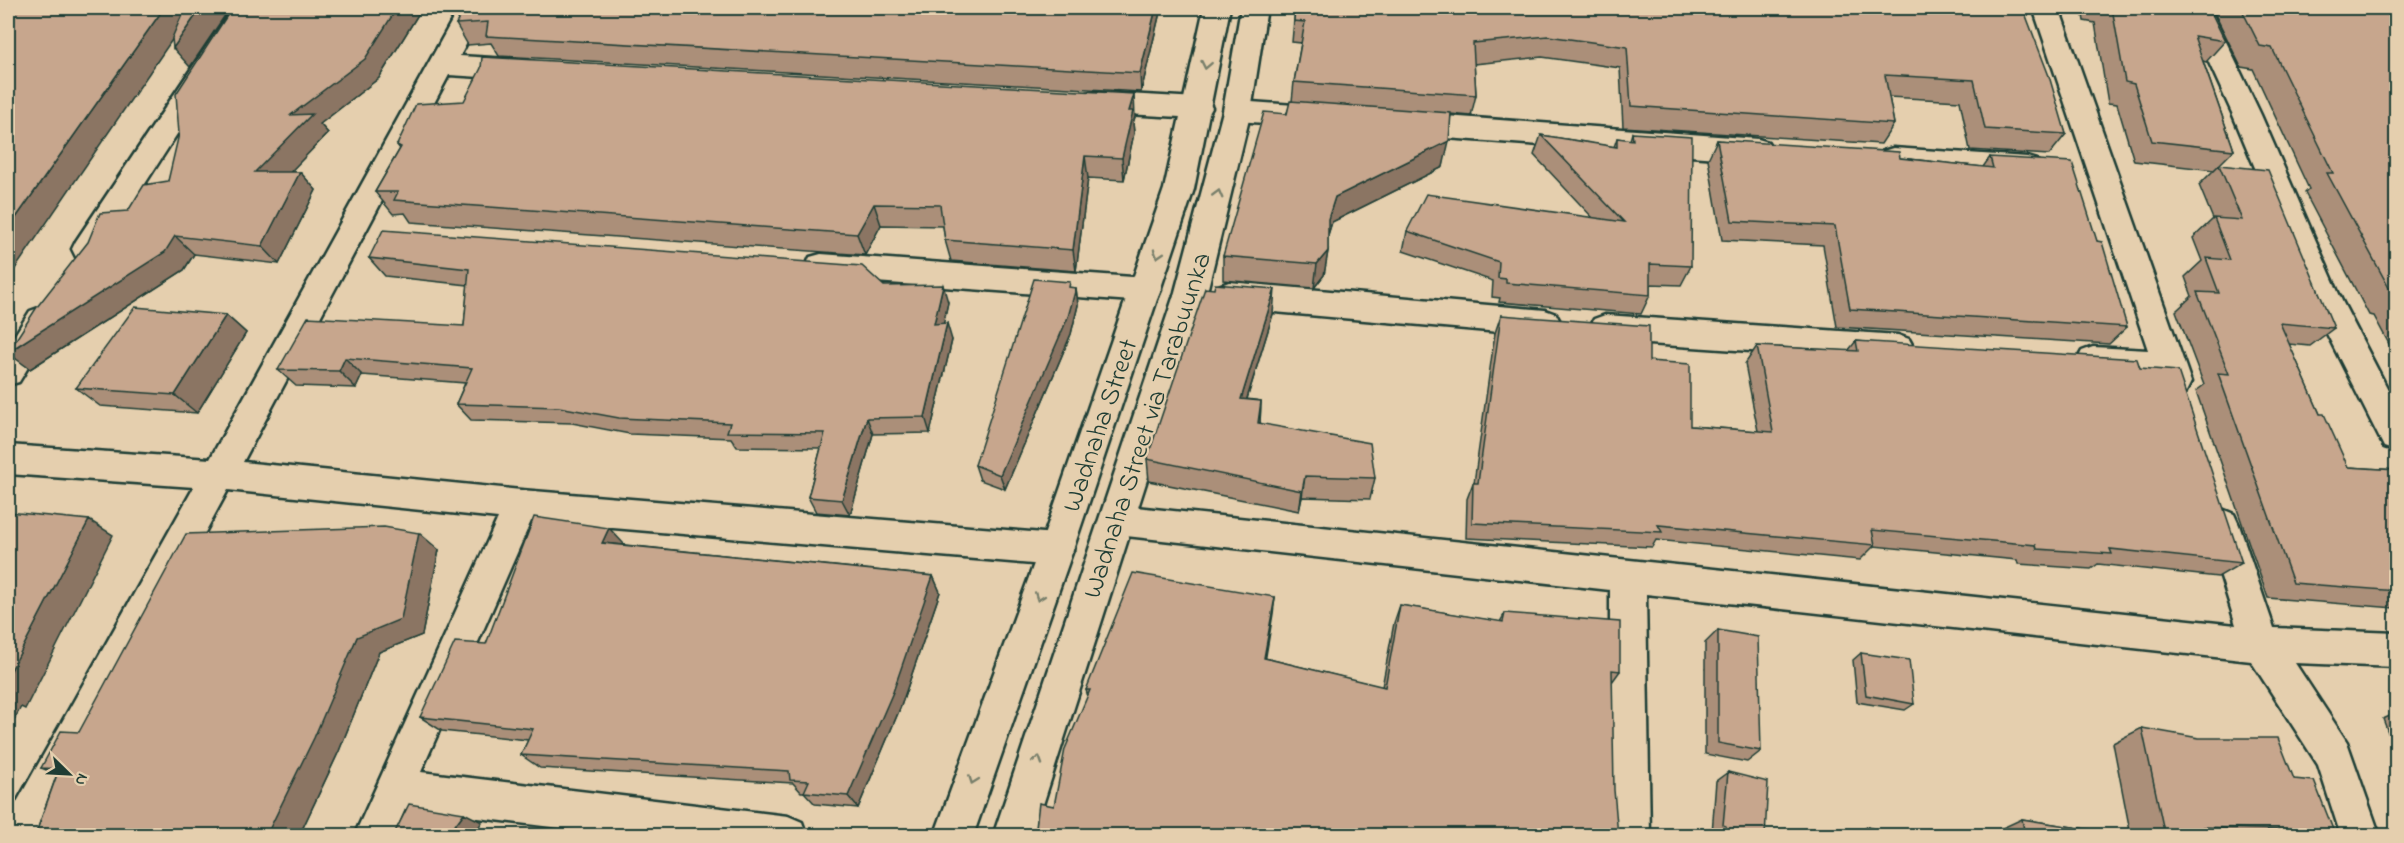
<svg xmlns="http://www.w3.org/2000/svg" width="2404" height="843" font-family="'Indie Flower',sans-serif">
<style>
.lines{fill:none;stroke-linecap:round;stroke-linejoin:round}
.minor-casing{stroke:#1f3d34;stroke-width:5}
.secondary-casing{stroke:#1f3d34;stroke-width:5}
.minor{fill:#e5cfae;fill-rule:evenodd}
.secondary{fill:#e5cfae;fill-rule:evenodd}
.wall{fill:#ab8f79;stroke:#1f3d34;stroke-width:1.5}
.shaded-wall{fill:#8b7463;stroke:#1f3d34;stroke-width:1.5}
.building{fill:#c7a68d;stroke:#1f3d34;stroke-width:1.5}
.oneway{stroke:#787f6b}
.labels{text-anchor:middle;stroke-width:4.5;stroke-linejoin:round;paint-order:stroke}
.street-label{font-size:27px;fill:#1f3d34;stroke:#e5cfae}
</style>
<rect width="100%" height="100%" fill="#e5cfae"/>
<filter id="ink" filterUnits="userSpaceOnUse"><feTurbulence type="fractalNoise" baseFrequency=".0167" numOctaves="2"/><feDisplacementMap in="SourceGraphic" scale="12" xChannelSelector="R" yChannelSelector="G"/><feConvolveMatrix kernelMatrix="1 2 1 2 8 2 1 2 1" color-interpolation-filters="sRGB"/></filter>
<g filter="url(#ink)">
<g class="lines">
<defs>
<path id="minor" d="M232,8H258L98,257L87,261L76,257L72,249L76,241Z
M459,8H485L460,56L527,60L537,63L541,70L537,77L527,80L449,75L243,462L521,490L1056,534L1068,539L1073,550L1068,561L1056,566L531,521L421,772L788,816L802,822L807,836H624L405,809L393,836H354L498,518L228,490L41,836H8V818L194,487L8,474V445L210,459Z
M2033,8H2059L2191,382L2186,392L2175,396L2164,392L2157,377L2093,373L2082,369L2077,360L2082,351L2093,347L2148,350Z
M2184,8H2210L2261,115L2342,301L2396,405V451L2384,447L2311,302L2233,115Z
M1091,92L1198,98L1208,101L1212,108L1208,115L1198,118L1091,112L1081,109L1077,102L1081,95Z
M1237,101L1309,106L1319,109L1323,116L1319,123L1309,126L1237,121L1227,118L1223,111L1227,104Z
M1406,113L1758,139L1768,142L1772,150L1768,158L1758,161L1406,135L1396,131L1392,124L1396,117Z
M1893,148L2027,157L2037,160L2042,168L2037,176L2027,179L1893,170L1883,167L1879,159L1883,151Z
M821,254L1146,278L1157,281L1161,290L1157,299L1146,302L821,278L810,275L806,266L810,257Z
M1229,282L1545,310L1556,314L1561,323L1556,332L1545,336L1229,308L1218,304L1213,295L1218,286Z
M41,307L52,311L57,320L19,382L8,385V346L30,311Z
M1605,315L1898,335L1909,339L1914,348L1909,357L1898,361L1605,341L1594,337L1589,328L1594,319Z
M1117,505L2236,625L2205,525L2210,514L2222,509L2234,514L2239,525L2274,628L2396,633V667L2295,663L2347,742L2380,836H2341L2318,765L2251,661L1646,594L1650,836H1610V590L1117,535L1105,531L1100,520L1105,509Z"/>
<path id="secondary" d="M1204,8H1230L1194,189L1073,550L973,836H934L1039,550L1164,189Z
M1241,8H1267L1251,111L1207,292L1033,836H993L1175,292L1223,111Z"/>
</defs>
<use href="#minor" class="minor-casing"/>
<use href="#secondary" class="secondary-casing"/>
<use href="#minor" class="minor"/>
<use href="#secondary" class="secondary"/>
</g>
<path class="wall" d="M232,8H422L379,78L320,124L328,133L290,172H300L316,190L279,264L194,254L184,270L30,369L128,211L168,181Z
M465,8H1161L1141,92L499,56L491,43L468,45L456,24Z
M1295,8L1663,9L2023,8L2066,134L2049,155L1970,150L1960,101L1889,97L1894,124L1881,144L1623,127L1620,68L1542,57L1474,64L1476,95L1471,116L1451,114L1443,167L1332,222L1328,235V251L1324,275L1314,288L1223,280V256L1292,101L1294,82L1301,43L1292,42Z
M2082,8H2209L2225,41L2206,62L2203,61L2234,150L2214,170L2134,161L2117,104L2108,103L2095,23L2084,21Z
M2212,8H2397V359L2374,316L2369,315L2305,193L2309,189L2253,69L2241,67Z
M1135,117L1133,123L1134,133L1124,180L1088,178L1076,271L951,261L945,240L943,226L881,225L865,255L411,222L405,213L393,214L375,192L400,149L397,145Z
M1632,133L1691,266L1681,285L1650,284V295L1641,314L1499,302L1500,298L1492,297L1493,281L1403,251L1407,231L1593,218L1534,155L1541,135L1614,147L1617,138L1630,140Z
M1717,140L1900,158L1983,167L1990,157L2097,241L2127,327L2109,344L1837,327L1823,245L1722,240L1708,159Z
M2219,165L2334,328L2310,346L2289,344L2320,414L2348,467L2397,470V607L2395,608L2268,598L2196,391L2204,385L2176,311L2192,296L2185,277L2202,261L2193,238L2213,219L2199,185Z
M369,258L884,286L948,302L943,324L952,340L930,433L873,434L850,515L816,512L808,497L821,448L737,447L731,438L630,434L572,423L471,420L456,404L465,383L362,375L356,388L296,386L278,370L464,326L468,285L385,276Z
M1071,288H1076L1078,305L1071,334L1005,489L980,480L975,465Z
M1273,314L1247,399L1261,401L1260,423L1375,478L1370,499L1302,497L1299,511L1149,481L1147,459Z
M226,315L246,333L197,413L100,406L76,388Z
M1501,315L1649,361L1690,426L1758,431L1745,364L1757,346L1848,351L1856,341L2140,368L2242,563L2218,577L2098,564L2091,569L2018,564L2017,560L1874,546L1860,560L1656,540L1652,547L1466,538L1467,499L1473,483H1474L1495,333Z
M625,545L933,576L940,592L901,706L858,808L815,804L804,792H801L793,783L540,768L521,755L528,740L442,731L420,717L486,644Z
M439,550L422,635L379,652L339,751L299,836H35L57,774L41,768L79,732Z
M1275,597L1265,658L1382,687L1394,623L1400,605L1500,622L1505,613L1620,671L1612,682L1054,806L1088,697L1086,690Z
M1718,630L1761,751L1747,762L1705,754V643Z
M1861,653L1914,704L1905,710L1857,702L1853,660Z
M2397,713V756L2383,719Z
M2142,728L2294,779L2334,832L2323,836H2131L2113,743Z
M1728,772L1765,836H1714V834L1712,833L1716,781Z
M2022,819L2130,836H1996V831Z
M1867,827L1897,836H1857L1858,832Z"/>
<path class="shaded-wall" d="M164,8H187L191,12L8,279V229Z
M201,8H230L190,67L173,48Z
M397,8H422L379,78L320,124L328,133L272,191L255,172L291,115Z
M1156,8H1161L1141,92L1140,73Z
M1134,94L1135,117L1133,123L1134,133L1124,180L1122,158L1129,111Z
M1449,141L1443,167L1332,222L1325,244L1328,219L1335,197Z
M1085,156L1088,178L1076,271L1073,250Z
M300,172L316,190L279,264L262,246Z
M874,204L881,225L865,255L857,234Z
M175,236L194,254L184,270L30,369L8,353Z
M1328,251L1324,275L1314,288L1317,264Z
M943,285L948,302L940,341L934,324Z
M1076,288L1078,305L1071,334L1005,489L1000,475Z
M1275,289L1273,314L1240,421L1241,399Z
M226,315L246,333L197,413L175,395Z
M947,323L952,340L930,433L925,417Z
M345,358L362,375L356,388L339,371Z
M1261,401L1260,424L1258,423Z
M867,418L873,434L850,515L842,500Z
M1305,476L1302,497L1299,511L1302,491Z
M89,520L113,535L25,709L21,707L8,731V676Z
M609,528L625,545L602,543Z
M419,533L439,550L422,635L379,652L339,751L299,836H266L357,637Z
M933,576L940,592L901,706L858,808L848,796Z
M1275,597L1273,614L1263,674L1264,658Z
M464,813L482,822L473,836H447Z"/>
<path class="building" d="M8,8H164L8,229Z
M185,8H201L173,48L172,38Z
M232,8H397L365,59L291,115L312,114L255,172H300L262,246L175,236L165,252L8,352L37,307L88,242L100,213L128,211L144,185L168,181L179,134L176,94Z
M465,8H1156L1140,73L486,36L488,22L456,24Z
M1295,8H1572L1663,9L1664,8H2023L2049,76L2066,134L1985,129L1974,80L1885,75L1894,124L1631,106L1627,47L1548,36L1473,43L1476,95L1294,82L1305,22L1294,21Z
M2112,8H2209L2225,41L2194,36L2234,150L2152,141L2134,84L2125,82Z
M2241,8H2397V297H2394L2327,173H2333L2272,48L2260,46Z
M482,57L1134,94L1129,111H1133L1122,158L1085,156L1073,250L945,240L940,205L874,204L857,234L394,200L398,192H375L401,147L397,145L416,104L464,101L481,68Z
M1290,101L1451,113L1449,141L1335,197L1328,219V251L1317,264L1223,256L1264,112L1287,114Z
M1632,133L1692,137L1691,266L1650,264V295L1506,283V279L1498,278L1499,262L1407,231L1426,194L1624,222L1541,135L1617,147V138L1633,140Z
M1717,140L1899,152L1900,158L1993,168L1990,157L2072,162L2097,241L2102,242L2127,327L1850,309L1835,226L1732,221Z
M2219,165L2268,170L2334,328L2280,323L2320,414H2324L2348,467L2397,470V591L2293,583L2218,373L2229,374L2197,292L2219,293L2206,258L2230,260L2214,218L2242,220Z
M383,230L862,266L884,286L943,285L934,324L947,323L925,417L867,418L842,500L808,497L825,433L727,432L730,423L619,418L559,407L456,404L472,368L345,358L339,371L278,370L308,317L464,326L469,269L369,258Z
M1034,279L1070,282L1069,287L1076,288L1068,317L1000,475L975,465Z
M1215,284L1275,289L1241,399L1261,401L1258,423L1370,443L1375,478L1305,476L1302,491L1147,459L1205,288L1214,289Z
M135,307L226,315L175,395L76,388Z
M1501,315L1649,326V361L1690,364V426L1773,432L1757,346L1858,351L1856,341L2137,359L2140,368L2178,371L2242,563L2110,549L2112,554L2037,549L2036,545L1872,530L1875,545L1658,525L1662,532L1472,523L1473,483H1478Z
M8,512L89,520L8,676Z
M534,517L609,528L602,543L933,576L893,692L848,796L804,792L809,781L790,780L789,771L521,755L533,729L420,717L455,642L486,644Z
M384,527L419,533L401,619L357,637L314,738L266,836H35L59,769L41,768L61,731L79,732L186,534Z
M1133,573L1275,597L1264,658L1385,687L1400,605L1503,622L1505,613L1620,622V671L1612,670L1614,790L1618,836H1035L1039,803L1054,806L1065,749L1090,690H1086Z
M1718,630L1758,637L1761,751L1718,743Z
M1861,653L1909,660L1914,704L1866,695Z
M2142,728L2199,738H2278L2294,779L2314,781L2334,832L2203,827L2205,836H2165Z
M1728,772L1768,782L1765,836H1726V826L1723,825Z
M409,804L464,813L447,836H393Z
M2022,819L2130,836H2025Z
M1867,827L1897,836H1866Z
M527,832L542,836H496Z"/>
<defs><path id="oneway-chevron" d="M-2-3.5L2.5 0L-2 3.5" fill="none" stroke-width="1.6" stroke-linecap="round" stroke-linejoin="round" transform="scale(1.5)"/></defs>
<g class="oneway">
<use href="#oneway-chevron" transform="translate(1206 65) rotate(101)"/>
<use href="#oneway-chevron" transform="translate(1218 194) rotate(-75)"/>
<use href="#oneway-chevron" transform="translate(1158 254) rotate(108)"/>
<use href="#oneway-chevron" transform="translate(1039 597) rotate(110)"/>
<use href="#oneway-chevron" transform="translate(1038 760) rotate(-72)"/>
<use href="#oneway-chevron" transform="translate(973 780) rotate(110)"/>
</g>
</g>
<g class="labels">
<g class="street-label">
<text transform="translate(1099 425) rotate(-71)" y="9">Wadnaha Street</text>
<text transform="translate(1146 425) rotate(-72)" y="9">Wadnaha Street via Tarabuunka</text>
</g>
</g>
<rect width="2404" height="843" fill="none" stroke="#e5cfae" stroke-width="30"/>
<rect x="15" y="15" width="2374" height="813" fill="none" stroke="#1f3d34" stroke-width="2" filter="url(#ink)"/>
<g transform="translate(69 774) rotate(114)" stroke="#e5cfae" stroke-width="4.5" paint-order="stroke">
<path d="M0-4.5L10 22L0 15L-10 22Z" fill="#1f3d34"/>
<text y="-9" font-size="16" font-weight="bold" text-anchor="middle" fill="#1f3d34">N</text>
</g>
</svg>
